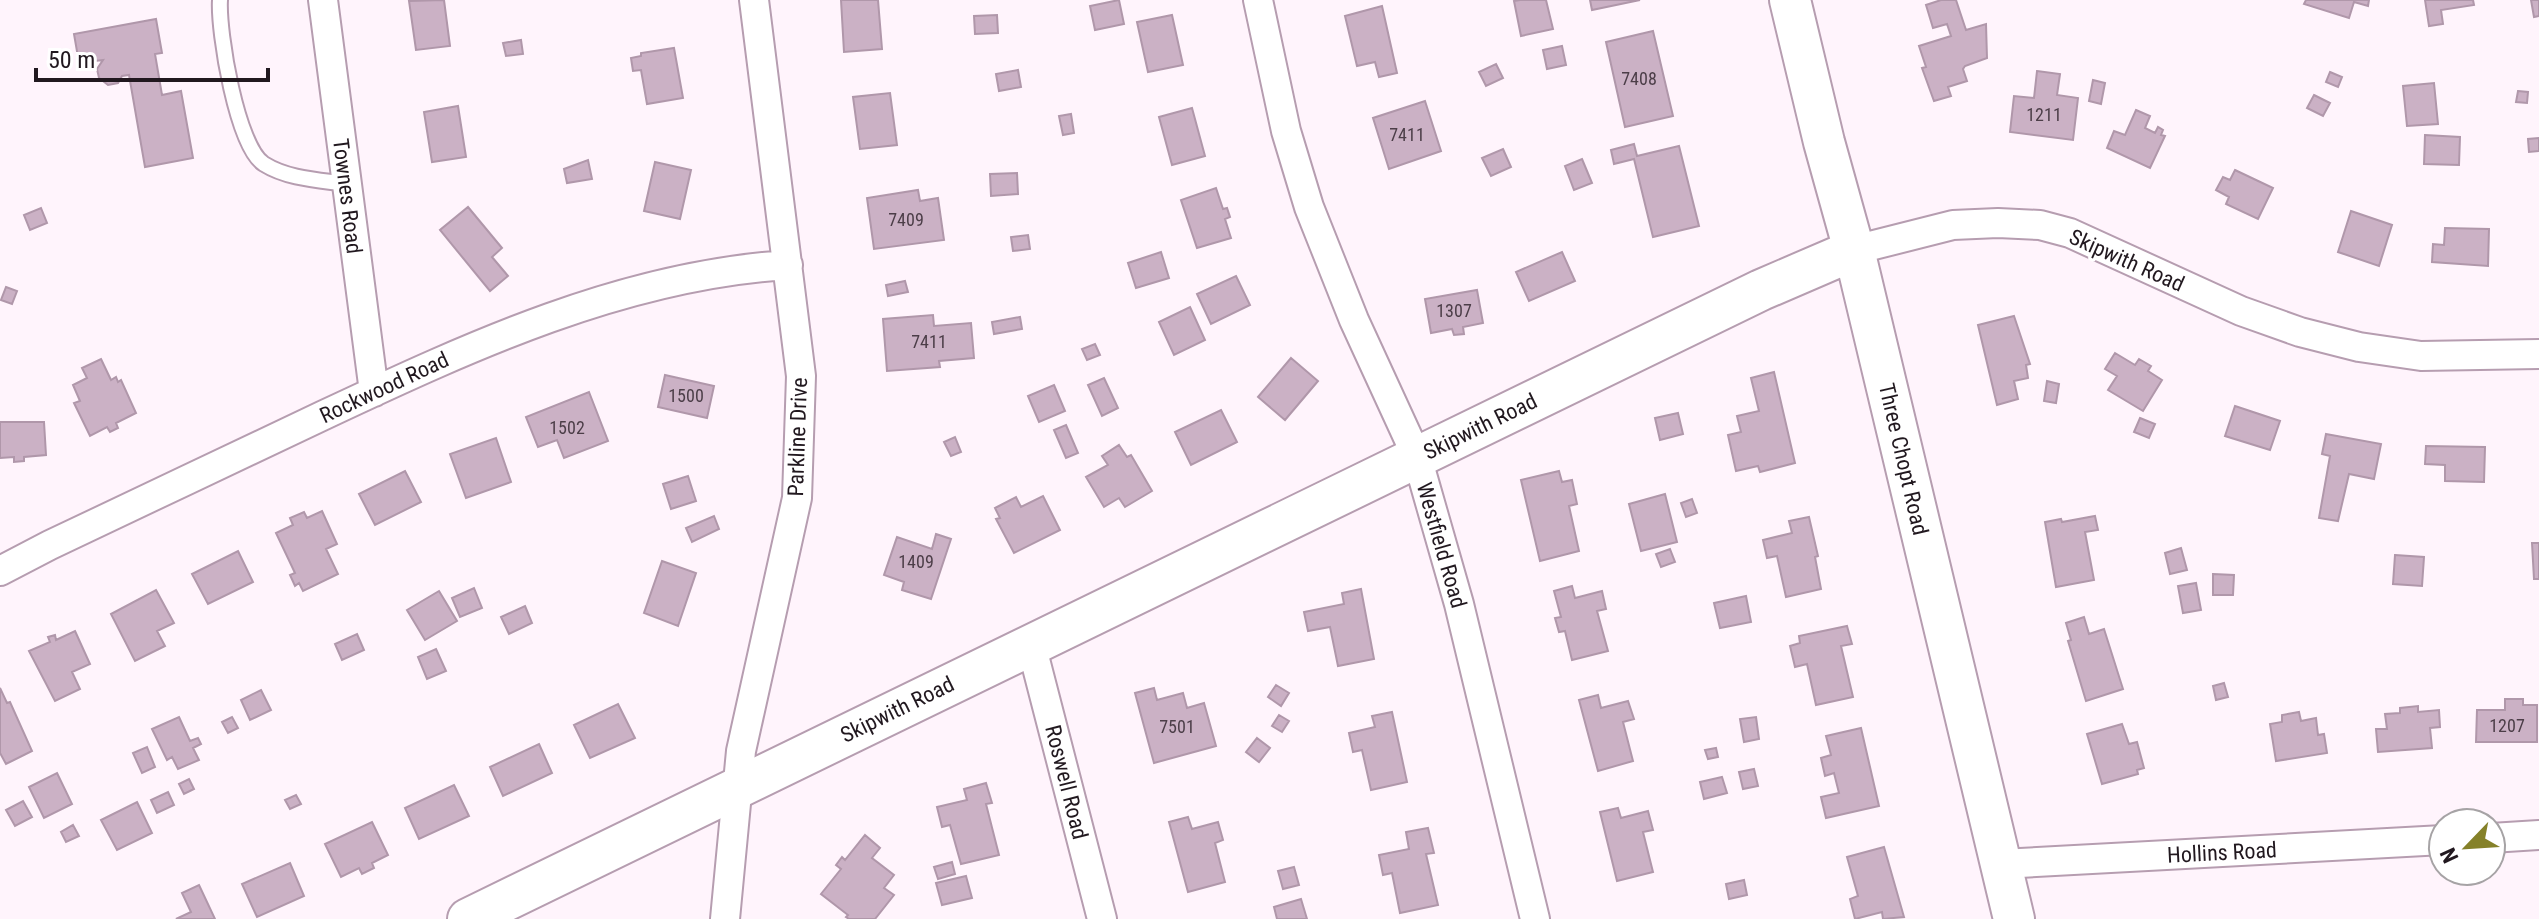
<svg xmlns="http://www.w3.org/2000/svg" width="2539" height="919" font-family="'Roboto Condensed',sans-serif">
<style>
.building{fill:#cbb1c5;stroke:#b097aa;stroke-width:2}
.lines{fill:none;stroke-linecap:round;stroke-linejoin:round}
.service-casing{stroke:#b69db0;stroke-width:18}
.minor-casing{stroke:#b69db0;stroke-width:32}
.secondary-casing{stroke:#b69db0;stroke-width:44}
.service{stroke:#fff;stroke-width:14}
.minor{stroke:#fff;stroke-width:28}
.secondary{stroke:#fff;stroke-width:40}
.labels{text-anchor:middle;stroke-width:6;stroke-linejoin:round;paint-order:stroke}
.number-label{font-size:18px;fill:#4c3e48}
.street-label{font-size:22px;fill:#21181f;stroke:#fff}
</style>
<rect width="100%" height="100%" fill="#fff4fc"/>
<path class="building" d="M444,0L450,46L416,50L409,1Z
M841,0H878L882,49L844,52Z
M1119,0L1124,24L1095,30L1090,6Z
M1520,0H1546L1553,29L1521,36L1514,1Z
M1590,0H1640L1592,10Z
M1941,0H1956L1966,30L1986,24L1987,58L1965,66L1963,69L1967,81L1948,87L1951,96L1934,101L1922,68L1926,67L1919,46L1951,36L1947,24L1933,28L1926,5Z
M2306,0H2369L2368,6L2354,2L2349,18L2304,4Z
M2425,0H2473L2474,5L2441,10L2443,24L2429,26Z
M2531,0H2539V16L2534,17Z
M1382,6L1397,73L1379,77L1375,62L1357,66L1345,16Z
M997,15L998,33L975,34L974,16Z
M1172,15L1183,65L1148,72L1137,22Z
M156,19L162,53L155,54L162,95L181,91L193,158L145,167L129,75L122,76L118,83L108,85L99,78L97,69L103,60L79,63L74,34Z
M1653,31L1673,116L1625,127L1606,42Z
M521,40L523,54L506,56L503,43Z
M1562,46L1566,65L1547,69L1543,50Z
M674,48L683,98L647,104L641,70L633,71L631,58L641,56V53Z
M1496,64L1503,78L1486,86L1479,72Z
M1018,70L1021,87L999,91L996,74Z
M2037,71L2060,74L2057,95L2078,98L2073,140L2010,132L2014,96L2034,98Z
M2330,72L2342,77L2338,87L2326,82Z
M2093,80L2105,83L2101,104L2089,101Z
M2434,83L2438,124L2407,126L2403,86Z
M2518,91L2528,92L2527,103L2516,102Z
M890,93L897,145L860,149L853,97Z
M2314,95L2330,103L2323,116L2307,108Z
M1425,101L1441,151L1389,169L1373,118Z
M458,106L466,157L432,162L424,112Z
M1192,108L1205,156L1172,165L1159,117Z
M2136,110L2150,116L2145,128L2155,133L2158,127L2163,130L2161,135L2165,136L2150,168L2107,148L2114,131L2125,135Z
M1071,114L1074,133L1063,135L1059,116Z
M2425,135L2460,137L2459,165L2424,164Z
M2539,138V151L2529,152L2528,139Z
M1634,144L1637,156L1679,146L1699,226L1653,237L1634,159L1614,164L1611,150Z
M1503,149L1511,167L1491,176L1482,158Z
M1582,159L1592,183L1574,190L1565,166Z
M588,160L592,179L567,183L564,169Z
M655,162L691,170L680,219L644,211Z
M2235,170L2273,188L2258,219L2226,204L2229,197L2216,190L2223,177L2230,180Z
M1017,173L1018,194L991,196L990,174Z
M1216,188L1223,209L1227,208L1230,217L1225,219L1231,238L1197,248L1181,200Z
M918,190L920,201L938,198L944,240L874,249L867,198Z
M468,207L502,248L492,257L508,276L490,291L440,230Z
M41,208L47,223L30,230L24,215Z
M2351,211L2392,225L2379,266L2338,252Z
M2445,228L2489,229L2488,266L2432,262L2433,244L2444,245Z
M1028,235L1030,249L1013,251L1011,237Z
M1161,252L1169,278L1136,288L1128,263Z
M1562,252L1575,281L1529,301L1516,272Z
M1236,276L1250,305L1211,324L1197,294Z
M905,281L908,292L888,296L886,285Z
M6,287L17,291L12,304L1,300Z
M1477,290L1483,323L1463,327L1464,334L1454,335L1452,329L1431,333L1425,299Z
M1190,307L1205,340L1174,355L1159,322Z
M933,315L934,326L971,323L974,358L939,361L940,367L887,371L883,319Z
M2014,316L2030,364L2026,365L2028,378L2014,381L2018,399L1997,405L1978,325Z
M1020,317L1022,329L994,334L992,322Z
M1095,344L1100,355L1087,360L1082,349Z
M2115,353L2135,365L2139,359L2151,366L2148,371L2162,380L2143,411L2108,390L2117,376L2105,369Z
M1291,358L1318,381L1285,420L1258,397Z
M101,359L111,380L116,377L118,382L121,380L136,413L116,423L118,428L110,432L107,427L90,436L74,403L80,401L73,385L87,378L82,368Z
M1774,372L1795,463L1760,472L1758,466L1736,471L1728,435L1741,432L1737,416L1759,411L1751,378Z
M665,375L714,386L707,418L658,407Z
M1104,378L1118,408L1102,416L1088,385Z
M2047,381L2059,384L2056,403L2044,401Z
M1054,385L1065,411L1039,422L1028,396Z
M589,392L608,441L564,458L557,440L538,447L526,417Z
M2235,406L2280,421L2270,450L2225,436Z
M1221,410L1237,442L1191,465L1175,432Z
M1678,413L1683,434L1660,440L1655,418Z
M2140,418L2155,424L2149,438L2134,432Z
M0,422H44L46,455L24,457V461L14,462V457L0,458Z
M1066,425L1078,453L1066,458L1054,430Z
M2326,434L2381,444L2374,479L2349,474L2338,521L2319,518L2330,456L2322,454Z
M955,437L961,452L951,456L944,442Z
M496,438L511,482L466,498L450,454Z
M1119,445L1127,457L1131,455L1152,491L1125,507L1119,498L1104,507L1086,477L1108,465L1102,456Z
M2426,446L2485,447L2484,482L2445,481V465L2425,464Z
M405,471L421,502L375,525L359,494Z
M1559,471L1562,482L1572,480L1577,504L1569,506L1579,551L1540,561L1521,480Z
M688,476L696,501L671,509L663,484Z
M1665,494L1677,542L1641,551L1629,504Z
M1043,496L1060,530L1014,553L996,519L1000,518L995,508L1016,497L1021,507Z
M1692,499L1697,513L1686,517L1681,503Z
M322,511L337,544L326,549L338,574L303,591L299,583L295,586L290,575L295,573L276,533L293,525L290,518L304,512L307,518Z
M714,516L719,529L692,542L686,528Z
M2095,516L2098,530L2085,532L2094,580L2056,587L2045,522L2061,519L2062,522Z
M1809,517L1818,556L1815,557L1821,589L1786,597L1777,556L1767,558L1763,540L1792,533L1789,521Z
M936,534L951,539L931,599L902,590L904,582L884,575L897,537L932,549Z
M2532,543H2539V579H2534Z
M2181,548L2187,570L2170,574L2165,553Z
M1670,549L1675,562L1661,567L1656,554Z
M238,551L253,582L208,604L192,574Z
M2395,555L2424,557L2422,586L2393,584Z
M662,561L696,573L678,626L644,613Z
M2213,574L2234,575L2233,595H2213Z
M2196,583L2201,610L2183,613L2178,586Z
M1572,586L1575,598L1602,591L1606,609L1597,611L1608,651L1572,660L1565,631L1559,632L1555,618L1561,617L1554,591Z
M474,588L482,608L460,617L452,598Z
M1361,589L1374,659L1338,666L1330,627L1308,631L1304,612L1344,604L1342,593Z
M156,590L174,623L157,631L165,646L135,661L111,614Z
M439,591L457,621L425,640L407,610Z
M1746,596L1751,622L1720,628L1714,603Z
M525,606L532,623L509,634L501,617Z
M2084,617L2089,634L2104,629L2123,689L2086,701L2068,641L2071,640L2066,623Z
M1847,626L1852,644L1841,646L1853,697L1816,705L1807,664L1795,667L1790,646L1800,643L1799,636Z
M75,631L90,664L72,672L80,689L55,701L29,651L50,642L48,637L55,635L56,640Z
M357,634L364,650L342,660L335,644Z
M436,649L446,671L427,679L418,657Z
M2224,683L2228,697L2216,700L2213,686Z
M1276,685L1289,693L1281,706L1268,697Z
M0,688L7,703L10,702L32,751L6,764L0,753Z
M1154,688L1157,700L1183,693L1187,708L1204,703L1216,746L1154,763L1135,693Z
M261,690L271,710L250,720L241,700Z
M1598,695L1601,708L1628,701L1634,719L1623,722L1633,761L1598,771L1579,700Z
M2505,699H2523V705H2537V742H2476L2477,710H2505Z
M618,704L635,738L590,758L574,725Z
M2418,706V712L2439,710L2440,727L2430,728L2432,748L2378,752L2376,729H2387L2385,714L2400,713V708Z
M1392,712L1407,782L1371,790L1362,750L1353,752L1349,733L1375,727L1372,716Z
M2299,712L2301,721L2316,718L2318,735L2324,734L2327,753L2276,761L2270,724L2282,722V715Z
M1279,715L1289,721L1282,732L1272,726Z
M179,717L190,741L198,738L201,744L193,748L199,760L178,769L172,757L167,760L152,729Z
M232,717L238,728L228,733L222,722Z
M1756,717L1759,739L1744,742L1740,719Z
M2122,724L2129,744L2137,742L2144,768L2137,770L2138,774L2102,784L2087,734Z
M1861,728L1879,806L1826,818L1821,797L1839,793L1834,773L1825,776L1821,758L1831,755L1826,736Z
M1257,738L1270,748L1259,762L1246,752Z
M539,744L552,773L503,796L490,767Z
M147,747L155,767L142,773L133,753Z
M1716,748L1718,757L1708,759L1705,750Z
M1754,769L1758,786L1743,789L1739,772Z
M57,773L72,804L44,818L29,787Z
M1722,777L1727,793L1704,799L1700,782Z
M189,779L194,789L184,794L179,784Z
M986,783L992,803L986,804L999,855L961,864L950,825L942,827L937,807L967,800L964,789Z
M454,785L469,816L419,839L405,808Z
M168,792L174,805L157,813L151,800Z
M296,795L301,804L290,809L285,800Z
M23,801L32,817L15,826L6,810Z
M137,802L152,833L117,850L101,820Z
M1618,808L1621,818L1648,811L1653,830L1643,832L1653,872L1617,881L1600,812Z
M1188,817L1192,829L1218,822L1223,840L1215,843L1225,882L1188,892L1169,822Z
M372,822L388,855L372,863L374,868L362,874L359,868L341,877L325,844Z
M73,825L79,836L66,842L61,832Z
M1428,828L1434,853L1426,854L1438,905L1400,913L1392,873L1383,875L1379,855L1409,849L1406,832Z
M865,835L880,848L872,858L894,875L884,888L894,895L875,919H849L846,917L848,915L821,894L841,869L836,865L842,857L845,860Z
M1884,847L1904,917L1883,919L1882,912L1855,919L1850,899L1858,896L1847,857Z
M952,862L955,874L938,879L934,867Z
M290,863L304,896L257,917L242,884Z
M1294,867L1299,885L1283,889L1278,871Z
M966,876L972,898L942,905L936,883Z
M1744,880L1747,895L1729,899L1726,884Z
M199,885L215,919H176L191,912L182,893Z
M1301,899L1307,919H1277L1274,907Z"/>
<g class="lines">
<defs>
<path id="service" d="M220,0C218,32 237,147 264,164C288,179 319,180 347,184"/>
<path id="minor" d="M323,0L374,392
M1258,0L1286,131L1309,207L1354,320L1417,457L1459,604L1535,919
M1854,250L1953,225L1998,223L2040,225L2070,233L2241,311L2300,332L2359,347L2421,356L2539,354
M0,571L50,545C141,502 233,458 324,415C471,346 624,275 788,265
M1031,644L1102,919
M2491,838L2539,835
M2001,864L2443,840
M725,919L741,751L797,498L801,376L754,0"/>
<path id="secondary" d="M1790,0L1824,142L1854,250L2014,919
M468,919L1761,290L1854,250"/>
</defs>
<use href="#service" class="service-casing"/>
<use href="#minor" class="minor-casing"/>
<use href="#secondary" class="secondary-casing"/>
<use href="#service" class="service"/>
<use href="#minor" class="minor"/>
<use href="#secondary" class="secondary"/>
</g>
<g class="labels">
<g class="number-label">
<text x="1639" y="85">7408</text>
<text x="2044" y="121">1211</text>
<text x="1407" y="141">7411</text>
<text x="906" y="226">7409</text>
<text x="1454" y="317">1307</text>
<text x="929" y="348">7411</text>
<text x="686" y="402">1500</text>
<text x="567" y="434">1502</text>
<text x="916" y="568">1409</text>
<text x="2507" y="732">1207</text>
<text x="1177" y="733">7501</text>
</g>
<g class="street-label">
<text transform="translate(348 196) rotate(83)" y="8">Townes Road</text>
<text transform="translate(2127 260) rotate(24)" y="8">Skipwith Road</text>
<text transform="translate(384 387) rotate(-25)" y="8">Rockwood Road</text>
<text transform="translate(1480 426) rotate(-26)" y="8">Skipwith Road</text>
<text transform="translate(797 437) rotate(-88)" y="8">Parkline Drive</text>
<text transform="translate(1904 459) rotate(77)" y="8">Three Chopt Road</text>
<text transform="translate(1442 545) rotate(74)" y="8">Westfield Road</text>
<text transform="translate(897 709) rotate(-26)" y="8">Skipwith Road</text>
<text transform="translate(1067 782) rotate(76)" y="8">Roswell Road</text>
<text transform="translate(2222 852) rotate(-3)" y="8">Hollins Road</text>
</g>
</g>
<g transform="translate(2467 847) rotate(245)"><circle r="38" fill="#ffffff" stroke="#a6a3a5" stroke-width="2"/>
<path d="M0-6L14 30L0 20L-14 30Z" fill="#858129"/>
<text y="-12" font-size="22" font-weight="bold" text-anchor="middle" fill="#21181f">N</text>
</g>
<path d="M36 68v12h232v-12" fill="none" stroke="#21181f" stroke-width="4"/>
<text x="48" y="68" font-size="24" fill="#21181f" stroke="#ffffff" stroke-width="6" paint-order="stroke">50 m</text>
</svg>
